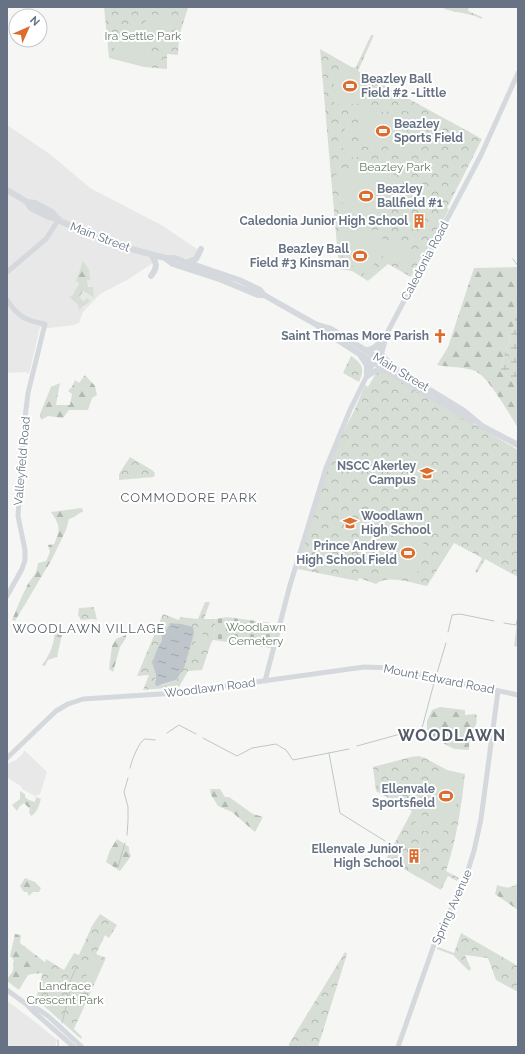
<svg xmlns="http://www.w3.org/2000/svg" width="525" height="1054" font-family="Raleway,sans-serif">
<style>
.built{fill:#e7e8e7;fill-rule:evenodd}
.grass{fill:url(#grass-tufts)}
.forest{fill:url(#forest-firs)}
.wetland{fill:url(#wetland-marsh)}
.cemetery{fill:url(#cemetery-stones)}
.park{fill:url(#park-crowns);fill-rule:evenodd}
.garden{fill:#d7ded5;fill-rule:evenodd}
.water{fill:url(#water-ripples)}
.lines{fill:none;stroke-linecap:round;stroke-linejoin:round}
.stream{stroke:#bec6cb;stroke-width:1}
.secondary{stroke:#d5d8dc;stroke-width:5}
.primary{stroke:#d5d8dc;stroke-width:6}
.labels{text-anchor:middle;stroke-width:4;stroke-linejoin:round;paint-order:stroke}
.park-label{font-size:12px;fill:#677b66;stroke:#fff}
.poi-label{font-size:12px;font-weight:bold;fill:#677384;stroke:#fff;text-anchor:end}
.street-label{font-size:12px;fill:#677384;stroke:#fff}
.neighbourhood-label{font-size:13px;letter-spacing:1px;fill:#555d69;stroke:#fff}
.district-label{font-size:16px;font-weight:bold;letter-spacing:1px;fill:#555d69;stroke:#fff}
</style>
<defs>
<pattern id="grass-tufts" width="24" height="20" patternUnits="userSpaceOnUse"><rect width="24" height="20" fill="#d7ded5"/><path d="M3 7l-1-3M5 7V3M7 7l1-3M15 17l-1-3M17 17v-4M19 17l1-3" fill="none" stroke="#b2b8b2"/></pattern>
<pattern id="forest-firs" width="22" height="20" patternUnits="userSpaceOnUse"><rect width="22" height="20" fill="#d7ded5"/><path d="M5 1l3.5 6h-7zM16 11l3.5 6h-7z" fill="#b2b8b2"/></pattern>
<pattern id="wetland-marsh" width="20" height="14" patternUnits="userSpaceOnUse"><rect width="20" height="14" fill="#d7ded5"/><path d="M1 5h8M5 5V1M11 12h8M15 12V8" fill="none" stroke="#b2b8b2"/></pattern>
<pattern id="cemetery-stones" width="16" height="16" patternUnits="userSpaceOnUse"><rect width="16" height="16" fill="#d7ded5"/><path d="M2 7V4a2 2 0 0 1 4 0v3zM10 15v-3a2 2 0 0 1 4 0v3z" fill="#b2b8b2"/></pattern>
<pattern id="park-crowns" width="20" height="18" patternUnits="userSpaceOnUse"><rect width="20" height="18" fill="#d7ded5"/><path d="M2 6a3 3 0 1 1 6 0M12 15a3 3 0 1 1 6 0" fill="none" stroke="#b2b8b2"/></pattern>
<pattern id="water-ripples" width="26" height="14" patternUnits="userSpaceOnUse"><rect width="26" height="14" fill="#bec6cb"/><path d="M2 4q2-2 4 0t4 0M15 11q2-2 4 0t4 0" fill="none" stroke="#9ea5aa"/></pattern>
</defs>
<rect width="100%" height="100%" fill="#f6f7f4"/>
<path class="built" d="M7,125L51,155L90,188L163,226L200,251L192,259L165,255L127,280L100,294L83,312L79,323L74,325L49,328L40,327L29,374L25,372L7,373ZM89,270V280H87L88,288L93,298L83,291L79,297L85,301L86,298L84,307L79,309L78,305L70,297L72,296L79,282Z
M24,750L47,772L40,794L35,796L22,789V787L7,777V765L9,763L16,760L23,754Z
M7,1001L38,1024L57,1040L55,1047H7Z"/>
<path class="grass" d="M518,614V647L514,646Z"/>
<path class="forest" d="M83,261L89,270L90,280H87L88,287H93L94,298L83,291L79,297L84,301L87,298L90,301L79,310L78,305L69,297L72,296L79,283L76,281Z
M518,267V302L514,325L500,369L514,383L518,391V428C510,415 488,376 475,371C466,367 447,367 437,365L448,347L474,268Z
M85,375L95,386L97,395L92,398L88,410H69L63,418L48,416L41,420L40,414L51,387L60,383L56,405H70L72,394L68,391L72,387L75,380L79,383Z
M82,508L83,511L74,517L69,519L66,530L52,559L15,621L12,620C17,608 21,597 27,586C33,575 36,577 38,563L46,561L50,552L48,545L54,544C61,530 60,525 51,512Z
M55,630H63L57,657L48,660L45,666L42,665C51,653 54,644 55,630Z
M126,635V638L120,647L113,672L109,669L112,646L116,639Z
M440,707L465,710V715L476,714C479,727 472,729 470,739C469,743 469,746 469,750L454,749L427,734V721L432,710Z
M210,789H220L225,797H229L253,814L263,817L255,832L232,812L218,806L211,795Z
M20,791L25,794V797L29,800L35,802L36,797L41,799C39,805 37,813 31,816L29,812L30,809L24,803L20,806L17,811L12,805L20,799Z
M117,839L129,847V851L131,856L120,871L106,862L110,850Z
M25,878L35,882L41,888L39,892H33L29,896L27,892H24L20,886Z
M518,883V910L495,894L497,885C506,888 511,889 518,883Z
M15,934L21,935L20,943L59,973C49,974 38,972 28,975L19,990L7,981C8,976 12,974 13,970C14,966 12,964 14,960L10,956Z"/>
<path class="wetland" d="M518,302V391L514,383L500,369L514,325Z"/>
<path class="cemetery" d="M227,617L277,624L271,648L213,640L216,619Z"/>
<path class="park" d="M104,7L188,8L179,36L178,55L167,54V69L144,67L109,58Z
M445,7H469L468,11L482,17V19C470,13 457,13 444,9Z
M371,35H374L358,71L482,139L447,208L449,209L424,256H422L411,277L388,264L368,281L352,271L339,269L320,49L355,69Z
M351,356C363,364 365,369 359,382L343,373Z
M379,368L518,450V577L485,559L477,573L475,572L482,558L454,543L427,586C413,583 387,574 376,584L359,578L358,581L298,569L326,466L354,411L365,385L368,387Z
M130,457L152,470L155,473L154,477L119,480V474Z
M205,602H210L204,619H216L213,640L211,643L202,670L188,671L179,687L143,690L149,675L137,676L163,614L179,620L180,617L198,619ZM170,623L186,625L193,637L176,680L162,685L155,680L156,675L152,663L162,640V637Z
M94,607L97,620L93,619L81,620L78,615L79,608Z
M419,756L425,758L447,770L465,774C461,808 457,838 446,871L459,878L457,881L448,876L441,890L386,859L412,811L376,791L373,767L411,757Z
M100,914L117,925L109,938L105,935L96,954L106,958L74,1029L82,1037L81,1039L36,999L46,959L64,970L74,953L79,955L92,926Z
M461,933L518,966V992L496,980L488,958L465,955L471,969L469,971L453,955L437,949L438,947L454,953Z
M345,952L347,954L318,1047H289V1044Z"/>
<path class="garden" d="M126,7H165L127,11Z
M151,14L173,24V27L167,44L163,49C154,50 145,35 145,26C145,21 148,18 151,14Z
M129,26C146,32 152,48 150,65L119,60L115,55L114,49Z
M355,67L372,94L370,103L335,105C328,85 337,74 355,67Z
M406,106C416,108 423,114 426,124C429,135 423,147 412,151C405,154 397,153 390,154C376,155 362,156 347,158V152C340,147 336,139 337,131C339,109 362,110 379,108C388,107 397,106 406,106ZM402,111C412,111 418,116 421,125L409,127V129L422,128C422,134 420,140 414,144C408,149 361,153 354,150C348,148 343,143 342,137C337,109 385,113 402,111Z
M406,116L408,143L360,147L358,120Z
M351,125L352,143L345,139L343,134L345,128Z
M380,165L390,167L394,170L390,223C380,223 367,225 358,222C344,218 337,187 334,175Z
M339,229L381,230L384,233L379,252L369,277L343,260Z
M390,242L416,257L409,271L382,256Z
M399,527L426,532L416,579L389,573Z
M198,633L212,637L208,651L194,647Z
M440,771L463,777L452,822L429,816Z
M420,814L432,821L425,832L414,825Z
M437,825L445,829L439,840L431,835Z
M92,962L101,966L93,984L84,981Z"/>
<path class="water" d="M170,623L182,624L193,627L194,632L193,637L184,668L176,680L157,686L155,685L156,675L152,663L156,652L162,640V637Z"/>
<g class="lines">
<path class="stream" d="M513,259L518,266
M504,623L516,625L518,617
M448,632L452,615L460,614L494,621
M437,673L446,643
M167,733L179,725L196,734
M203,738L237,756L252,748L276,744L286,750L293,760L349,749
M357,746L422,728L434,683
M329,753L340,813L385,841
M130,768C131,762 139,741 145,739C148,739 153,740 155,740
M127,835L128,821V807L124,792L128,778
M118,867L125,843
M62,1023L69,995L70,981L77,966
M58,1047V1040"/>
<path class="secondary" d="M7,272L46,239L59,219
M7,300C17,316 26,321 45,324L28,393L23,434L18,516L25,550V560L22,569L7,596
M385,337L481,155L518,73
M265,681L290,585L326,468L350,410L381,347
M7,758L56,711L68,704L83,699L176,693L364,667L391,668L518,695
M7,990L26,1004L38,1009L48,1016L82,1047
M27,1005L34,1012L74,1047
M398,1047L435,942L443,924L463,886L474,851L481,819L498,691"/>
<path class="primary" d="M7,190L27,202L31,208L49,217L59,219
M27,202L35,203L52,212L60,221L98,238L131,249L165,258H174L186,262L239,280L260,290L264,295
M165,258L173,264L222,280L258,295H264L317,325L331,329L464,411L482,426
M187,262L196,259L201,249
M151,276C158,267 157,263 151,254
M318,326L325,332L358,353L472,421
M386,335L381,354L388,362
M365,350C374,351 378,344 384,337
M361,356L367,365V376
M367,376L377,370H386
M480,425L518,445"/>
</g>
<defs>
<symbol id="stadium-bare" viewBox="-9 -9 18 18"><path d="M0-5a6.5 5 0 1 0 0 10a6.5 5 0 1 0 0-10ZM-3.5-1.8h7v3.6h-7Z" fill="#dd6d2e" stroke="#fff" stroke-width="2.5" paint-order="stroke"/></symbol>
<symbol id="building-bare" viewBox="-9 -9 18 18"><path d="M-4-6H4V6H1V3H-1V6H-4ZM-2.5-4.3h1.7v1.8h-1.7ZM.8-4.3h1.7v1.8H.8ZM-2.5-1h1.7V.8h-1.7ZM.8-1h1.7V.8H.8Z" fill="#dd6d2e" stroke="#fff" stroke-width="2.5" paint-order="stroke"/></symbol>
<symbol id="church-bare" viewBox="-9 -9 18 18"><path d="M-1.2-6h2.4v3.5h3.3v2.4h-3.3V6h-2.4V-.1h-3.3v-2.4h3.3Z" fill="#dd6d2e" stroke="#fff" stroke-width="2.5" paint-order="stroke"/></symbol>
<symbol id="university-bare" viewBox="-9 -9 18 18"><path d="M0-5L7-2L0 1L-7-2ZM-4 1L0 2.5L4 1V4Q0 6-4 4Z" fill="#dd6d2e" stroke="#fff" stroke-width="2.5" paint-order="stroke"/></symbol>
<symbol id="school-bare" viewBox="-9 -9 18 18"><path d="M0-5L7-2L0 1L-7-2ZM-4 1L0 2.5L4 1V4Q0 6-4 4Z" fill="#dd6d2e" stroke="#fff" stroke-width="2.5" paint-order="stroke"/></symbol>
</defs>
<g fill-rule="evenodd">
<use href="#stadium-bare" x="340" y="76" width="20" height="20"/>
<use href="#stadium-bare" x="373" y="121" width="20" height="20"/>
<use href="#stadium-bare" x="356" y="186" width="20" height="20"/>
<use href="#building-bare" x="409" y="211" width="20" height="20"/>
<use href="#stadium-bare" x="350" y="246" width="20" height="20"/>
<use href="#church-bare" x="430" y="326" width="20" height="20"/>
<use href="#university-bare" x="417" y="463" width="20" height="20"/>
<use href="#school-bare" x="340" y="513" width="20" height="20"/>
<use href="#stadium-bare" x="398" y="543" width="20" height="20"/>
<use href="#stadium-bare" x="436" y="786" width="20" height="20"/>
<use href="#building-bare" x="404" y="846" width="20" height="20"/>
</g>
<g class="labels">
<g class="park-label">
<text x="143" y="40">Ira Settle Park</text>
<text x="395" y="171">Beazley Park</text>
<text x="256" y="631">Woodlawn<tspan x="256" dy="14">Cemetery</tspan></text>
<text x="65" y="990">Landrace<tspan x="65" dy="14">Crescent Park</tspan></text>
</g>
<g class="poi-label">
<text x="361" y="83" text-anchor="start">Beazley Ball<tspan x="361" dy="14">Field #2 -Little</tspan></text>
<text x="394" y="128" text-anchor="start">Beazley<tspan x="394" dy="14">Sports Field</tspan></text>
<text x="377" y="193" text-anchor="start">Beazley<tspan x="377" dy="14">Ballfield #1</tspan></text>
<text x="408" y="225">Caledonia Junior High School</text>
<text x="349" y="253">Beazley Ball<tspan x="349" dy="14">Field #3 Kinsman</tspan></text>
<text x="429" y="340">Saint Thomas More Parish</text>
<text x="416" y="470">NSCC Akerley<tspan x="416" dy="14">Campus</tspan></text>
<text x="361" y="520" text-anchor="start">Woodlawn<tspan x="361" dy="14">High School</tspan></text>
<text x="397" y="550">Prince Andrew<tspan x="397" dy="14">High School Field</tspan></text>
<text x="435" y="793">Ellenvale<tspan x="435" dy="14">Sportsfield</tspan></text>
<text x="403" y="853">Ellenvale Junior<tspan x="403" dy="14">High School</tspan></text>
</g>
<g class="street-label">
<text transform="translate(100 237) rotate(21)" y="4">Main Street</text>
<text transform="translate(425 261) rotate(-62)" y="4">Caledonia Road</text>
<text transform="translate(401 372) rotate(31)" y="4">Main Street</text>
<text transform="translate(22 461) rotate(-85)" y="4">Valleyfield Road</text>
<text transform="translate(439 679) rotate(11)" y="4">Mount Edward Road</text>
<text transform="translate(210 688) rotate(-7)" y="4">Woodlawn Road</text>
<text transform="translate(452 907) rotate(-66)" y="4">Spring Avenue</text>
</g>
<g class="neighbourhood-label">
<text x="189" y="502">COMMODORE PARK</text>
<text x="89" y="633">WOODLAWN VILLAGE</text>
</g>
<g class="district-label">
<text x="452" y="741">WOODLAWN</text>
</g>
</g>
<rect width="525" height="1054" fill="none" stroke="#677384" stroke-width="16"/>
<g transform="translate(28 28) rotate(45)"><circle r="19" fill="#ffffff" stroke="#c2c7ce"/>
<path d="M0-3L7 15L0 10L-7 15Z" fill="#dd6d2e"/>
<text y="-6" font-size="11" font-weight="bold" text-anchor="middle" fill="#677384">N</text>
</g>
</svg>
